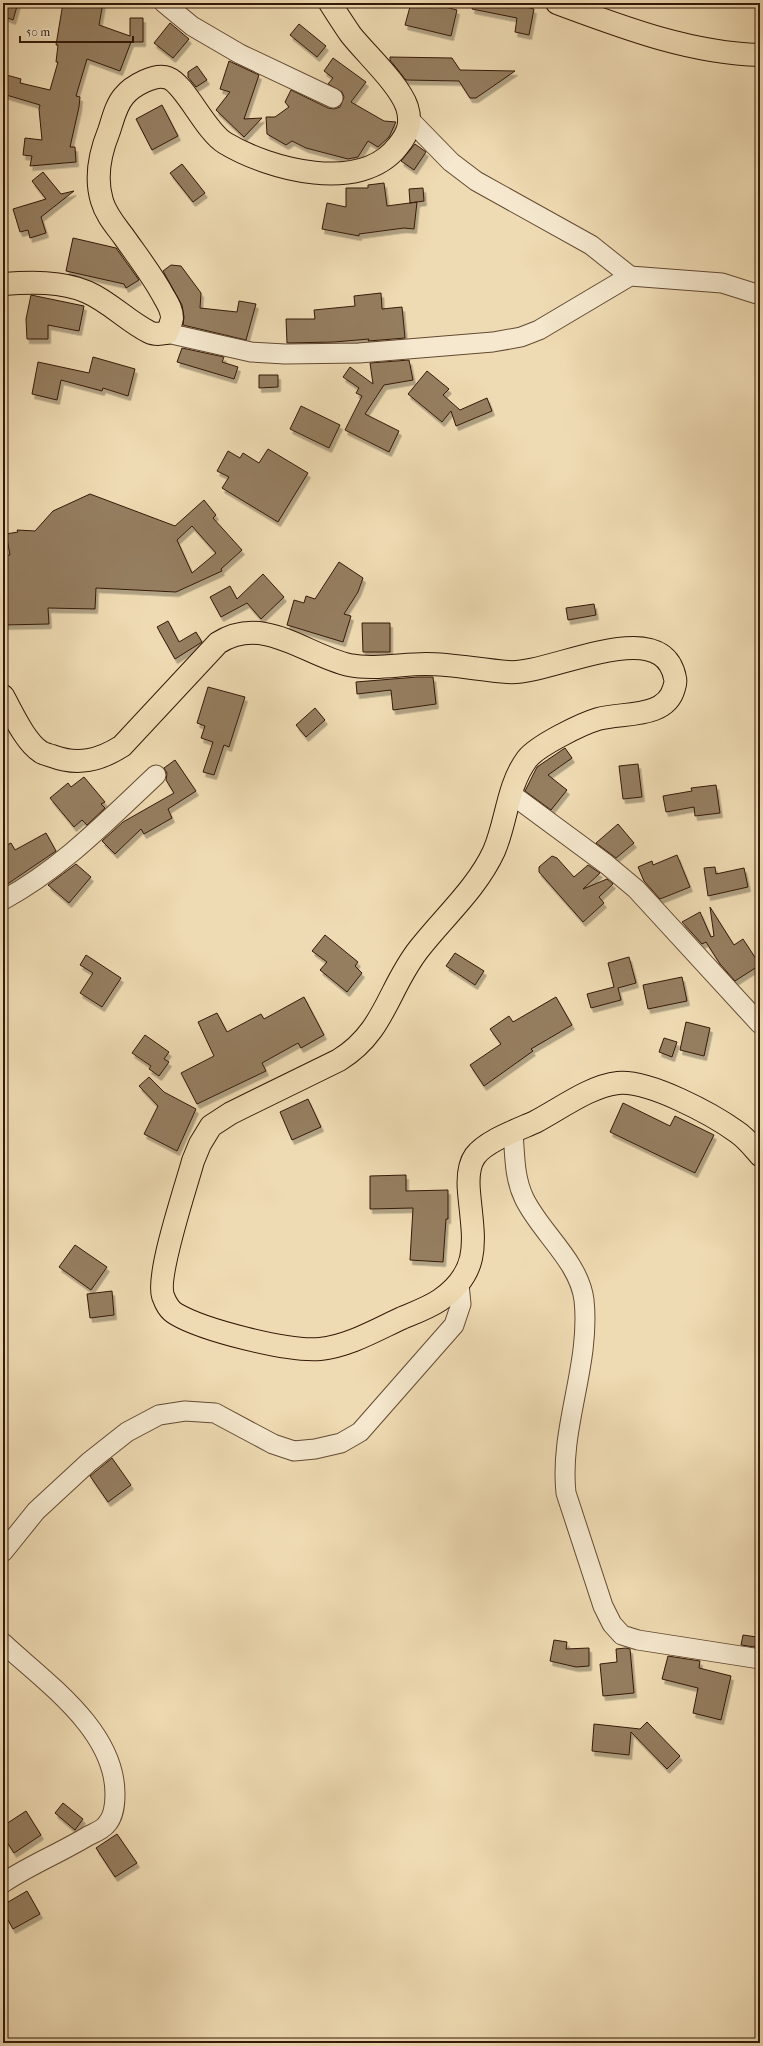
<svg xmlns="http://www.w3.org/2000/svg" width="763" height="2046" font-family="'IM FELL French Canon',serif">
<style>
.building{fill:#957e60;stroke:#341907;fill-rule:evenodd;filter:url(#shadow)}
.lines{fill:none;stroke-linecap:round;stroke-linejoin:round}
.minor-casing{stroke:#634a32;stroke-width:21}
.major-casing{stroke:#341907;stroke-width:24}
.minor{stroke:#f5e8ce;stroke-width:19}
.major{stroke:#efdbb3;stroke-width:22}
</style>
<defs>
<filter id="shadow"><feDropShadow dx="2.5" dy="4.5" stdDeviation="0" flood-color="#0004"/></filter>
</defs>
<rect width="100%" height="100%" fill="#efdbb3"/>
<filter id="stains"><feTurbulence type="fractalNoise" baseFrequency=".005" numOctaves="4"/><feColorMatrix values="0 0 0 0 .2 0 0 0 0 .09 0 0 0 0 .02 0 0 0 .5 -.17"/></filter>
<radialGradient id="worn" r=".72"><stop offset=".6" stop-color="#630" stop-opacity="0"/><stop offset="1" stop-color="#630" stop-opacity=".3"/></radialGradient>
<path class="building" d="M3,3H18L13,20L3,16Z
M63,3H103L99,25L130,36V18H143V42H131L120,71L87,59L76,96L80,97L79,107L70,147H75L76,162L30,166L32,156L23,155L25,138L42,140L39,109L40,105L3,94V74L21,79L20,83L50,90L58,62H56L58,45H56Z
M411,3H430L457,10L451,36L405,25Z
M473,3H522V6L534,9L529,35L515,32L517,18L472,9Z
M170,23L189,39L173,58L154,43Z
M299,24L326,46L317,57L290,35Z
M390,57L452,58L460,70L515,71L476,98H470L459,81L406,80L390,60Z
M333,58L366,82L351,102L384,121L396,122L389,137L378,147L368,141L358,157L348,159L306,148L292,141L286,145L267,134L266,117H275L289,107L285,102L291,90L328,108L334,109L340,107L344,97L342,92L328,84L333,78L324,71Z
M229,61L259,75L244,119L262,118L244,137L216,110L230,92L220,89Z
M197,66L207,80L196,87L188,77V72Z
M162,105L178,136L152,150L136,119Z
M415,144L426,152L414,170L401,161Z
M182,164L205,193L193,202L170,173Z
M43,172L61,194L74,191L41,217L46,233L30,238L28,230L20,232L13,209L46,199L32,181Z
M384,183L387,206L417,202L414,229L404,228L359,234V236L322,229L327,203L346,207V188H368V185Z
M423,188L424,201L410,203L409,189Z
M73,238L116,248L139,280L126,288L124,284L66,271Z
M171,265L181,266L201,293L200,308L237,312L239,301L256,304L246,340L183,325L184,317L182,305L163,271Z
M381,293L382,309L402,307L405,338L368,341L369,339L334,342L287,343L286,319H315L314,310L355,306L354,296Z
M31,295L84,306L79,331L48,325V339H27L26,319Z
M182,348L224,357L222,362L238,367L234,379L177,362Z
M93,357L135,369L128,396L103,388L102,391L61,380L57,400L32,394L38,362L89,373Z
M409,360L413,380L384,385L365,414L399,431L389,452L345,430L362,396L356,393L359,388L343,377L350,367L373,384L370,363Z
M427,371L449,389L443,395L460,410L487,398L492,411L456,426L451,411L442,422L408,394Z
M259,375H278V387L259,388Z
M301,406L340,425L329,448L290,429Z
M268,449L308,473L278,522L222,488L229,477L217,471L228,451L240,458L243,453L259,463Z
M90,494L175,526L204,500L216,515L213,518L242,550L221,569L222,571L176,592L96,588L95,609L48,608L49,624L3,625V555H10L6,534L18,532L17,530L35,531L53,511ZM192,526L216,553L192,573L177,540Z
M339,562L363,578L358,592L344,614L351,616L343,642L287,625L294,600L304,603L306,596L315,599Z
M263,574L284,597L261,619L247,603L221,617L210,597L230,586L237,599Z
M594,604L596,615L568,620L566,608Z
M168,621L179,642L196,632L202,642L175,659L157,627Z
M362,623H390V652H363Z
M417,677H433L436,704L393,710L391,690L357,694L356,682Z
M208,687L245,697L229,747L224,745L214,775L203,772L213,742L201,738L205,726L197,723Z
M315,708L325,720L306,737L296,725Z
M565,748L572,758L548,775L567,790L551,810L525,791L537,767Z
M175,760L196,791L168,809L172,818L144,834L141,829L115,854L102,841L123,822L174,793L166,780L167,773L164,768Z
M638,764L642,797L623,799L619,766Z
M84,777L105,802L101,804L105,808L87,825L82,820L74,827L50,798L68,783L71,787Z
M716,785L720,813L695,816L694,807L666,812L663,796L692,791L691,788Z
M618,824L634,843L616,858L596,843Z
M46,833L56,851L3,887V847L11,843L15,850Z
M677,855L690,887L660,899L644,881L638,867L652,861L653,865Z
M552,856L557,858L574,877L588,865L600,873L583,889L607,879L613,884L599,897L604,903L583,922L539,872V867Z
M76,864L91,877L69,903L48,885Z
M715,867L716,874L744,868L748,887L708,896L704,868Z
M710,907L734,945L743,939L760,965L735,981L720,964L706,942L702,944L682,922L700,912L711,937L714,936Z
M325,935L358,962L355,966L362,973L347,992L320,970L327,962L312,951Z
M455,953L484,971L475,985L446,966Z
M86,955L121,978L102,1007L80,993L93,973L80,965Z
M629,957L636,983L618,988L621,1000L591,1008L587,994L614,987L608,963Z
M682,977L687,1001L648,1009L643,985Z
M304,997L324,1035L301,1048L298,1043L262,1063L266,1071L197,1104L181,1073L214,1056L198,1022L217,1013L227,1032L261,1014L264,1019Z
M556,997L572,1025L531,1049L533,1051L484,1086L470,1065L501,1044L490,1029L509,1016L513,1022Z
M686,1022L710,1028L704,1056L680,1050Z
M145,1035L169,1052L164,1059L169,1062L159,1076L149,1069L151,1066L132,1053Z
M664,1038L677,1042L672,1057L659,1052Z
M149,1077L164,1092L196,1109L177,1151L144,1134L158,1106L139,1086Z
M308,1099L321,1127L292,1140L280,1112Z
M623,1103L670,1126L675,1116L714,1135L695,1173L610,1132Z
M406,1175V1191L448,1190V1219H446L443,1262L410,1260L413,1208L370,1209V1176Z
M75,1245L107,1267L91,1290L59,1267Z
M112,1291L114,1315L90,1318L87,1294Z
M112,1458L131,1485L108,1502L90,1476Z
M743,1635L757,1637L755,1647L741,1645Z
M554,1640L567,1642L566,1649L589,1648V1666L576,1667L550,1661Z
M626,1648L630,1649L634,1693L603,1696L600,1664L617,1662L616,1649Z
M668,1656L700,1661L699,1668L731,1676L721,1720L693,1713L698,1688L662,1679Z
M647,1722L680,1756L667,1769L631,1732L629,1755L592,1751L594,1724L640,1729Z
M63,1803L83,1819L75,1830L55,1813Z
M26,1811L41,1835L14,1853L3,1836V1826Z
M117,1834L137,1863L115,1877L96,1848Z
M27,1891L40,1914L13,1929L3,1911V1905Z"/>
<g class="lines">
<defs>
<path id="minor" d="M164,3L192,26L240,54L333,98
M408,118L451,162L476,181L591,245L630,276L722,283L760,295
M167,333L251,352L285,354L359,353L493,342L521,337L539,330L630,276
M511,794L606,864L636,889L760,1024
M3,900C61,869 108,820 156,775
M513,1133C515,1155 514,1177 524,1198C540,1232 579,1261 584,1300C591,1365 559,1428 566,1493L603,1606L612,1624L622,1635L638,1640L760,1659
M3,1552L36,1511L89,1462L127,1432L159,1415L185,1411L215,1413L273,1444L294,1451L315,1449L341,1443L360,1432L454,1325L461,1304L459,1284
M3,1643C46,1683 115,1730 115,1794C115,1805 114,1817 106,1825C102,1830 94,1833 88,1836C60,1853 30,1865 3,1883"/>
<path id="major" d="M557,3C622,27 689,53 760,55
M3,284C30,282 62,281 87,292C110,302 127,321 149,332C155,335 161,334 167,333C169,328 171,324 172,318C172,310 168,304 164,297C153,276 138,257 124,237C116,226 106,215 102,201C95,178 100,153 109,131C113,119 116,105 124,96C132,86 155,73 168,78C185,84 205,131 225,143C270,170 361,194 398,146C408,134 412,123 407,107C399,84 367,55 351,35C344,25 337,14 330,3
M3,696C12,712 25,742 41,752C44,754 49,755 52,756C78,766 100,760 122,746L218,643C264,614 305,655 349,665C374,670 401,664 426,664C453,664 480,670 508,672C549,676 662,612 675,678C676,681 675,685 674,688C666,719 623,712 598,719C581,724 537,746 527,759C507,786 507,821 494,851C477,888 444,917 419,949C388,988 385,1032 339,1060L231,1113L211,1126L200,1144L193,1161C186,1187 156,1275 163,1296C166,1304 169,1310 176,1314C203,1330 288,1352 320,1349C349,1346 376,1330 402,1318C414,1313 428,1308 440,1300C483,1270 473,1238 469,1192C468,1181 468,1166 475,1156C486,1141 517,1130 535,1122C560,1109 590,1086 618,1083C649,1080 712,1114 737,1132C746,1138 753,1147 760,1155"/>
</defs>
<use href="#minor" class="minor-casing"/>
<use href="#major" class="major-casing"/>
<use href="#minor" class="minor"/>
<use href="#major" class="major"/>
</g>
<rect width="763" height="2046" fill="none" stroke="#efdbb3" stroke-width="16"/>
<rect x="4" y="4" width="755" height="2038" fill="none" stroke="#341907" stroke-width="2"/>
<rect x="8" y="8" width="747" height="2030" fill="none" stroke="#341907"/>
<path d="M20 36v6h113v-6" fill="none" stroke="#341907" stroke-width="2"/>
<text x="26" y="36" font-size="12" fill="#341907" stroke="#f5e8ce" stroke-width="3" paint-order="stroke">50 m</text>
<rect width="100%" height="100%" filter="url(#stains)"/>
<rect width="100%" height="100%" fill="url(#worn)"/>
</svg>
